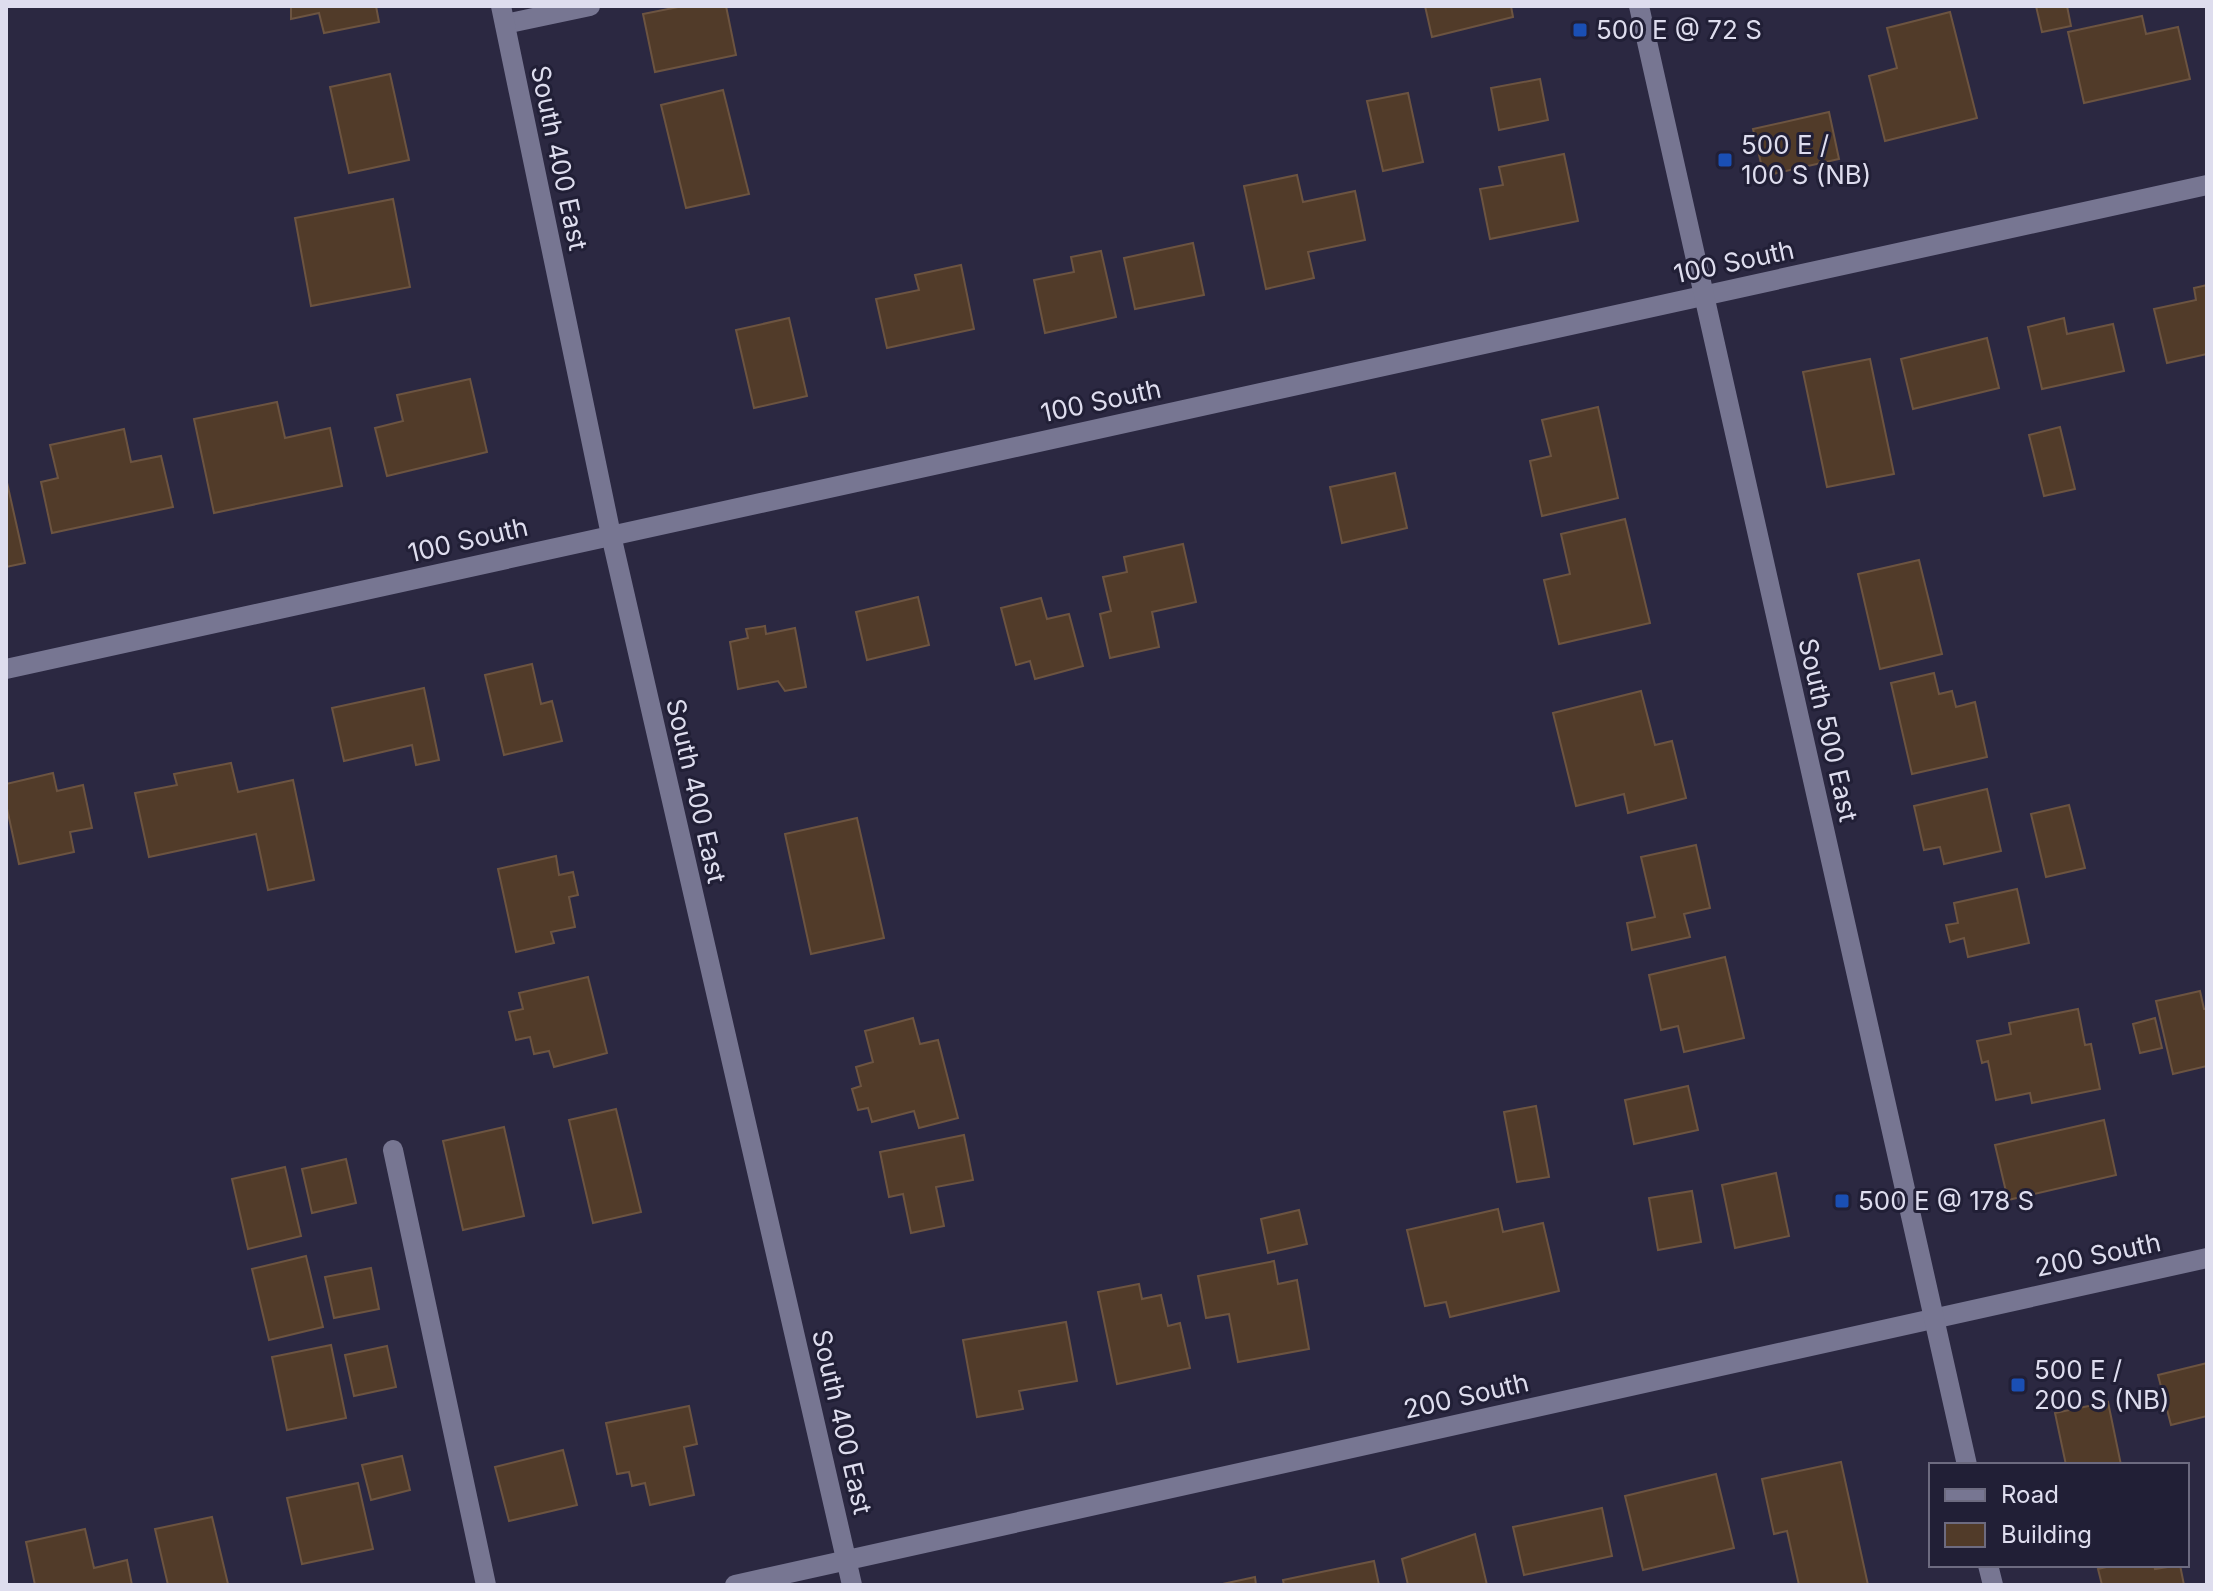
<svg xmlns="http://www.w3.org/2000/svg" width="2213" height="1591" font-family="Inter,sans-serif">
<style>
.building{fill:#513b29;stroke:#6c5441;stroke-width:2}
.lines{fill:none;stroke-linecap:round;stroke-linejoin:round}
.lane{stroke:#777692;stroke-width:20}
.street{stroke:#777692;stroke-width:20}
.secondary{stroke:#777692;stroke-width:20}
.transit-dot{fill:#1a4fb4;stroke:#211f36;stroke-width:3}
.labels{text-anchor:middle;stroke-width:6;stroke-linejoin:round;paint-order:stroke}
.poi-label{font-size:26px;fill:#deddee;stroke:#211f36;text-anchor:start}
.street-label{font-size:26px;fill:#deddee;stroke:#211f36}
</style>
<rect width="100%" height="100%" fill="#2b2841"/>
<path class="building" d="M291,6H376L379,22L324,33L319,13L291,19Z
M683,6H726L736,55L655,72L643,14Z
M1425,6H1511L1513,17L1432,37Z
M2036,6H2067L2071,26L2042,32Z
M1950,12L1977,118L1885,141L1869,76L1897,68L1887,28Z
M2142,16L2146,34L2178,27L2190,79L2084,103L2068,32Z
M390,74L409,160L349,173L330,87Z
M1540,79L1548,120L1499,130L1491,88Z
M723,90L749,194L686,208L661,105Z
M1408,93L1423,162L1383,171L1367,101Z
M1829,112L1839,159L1764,176L1753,129Z
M1564,154L1578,221L1490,239L1480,189L1503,185L1499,167Z
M1297,175L1303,202L1355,191L1365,240L1308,252L1314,278L1266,289L1244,186Z
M393,199L410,287L311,306L295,218Z
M1193,243L1204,295L1135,309L1124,258Z
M1101,251L1116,317L1045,333L1034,280L1074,272L1071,257Z
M961,265L974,329L887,348L876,299L919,290L915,275Z
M2207,285V354L2167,363L2154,309L2196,300L2194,288Z
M789,318L807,396L754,408L736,330Z
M2064,318L2067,334L2113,324L2124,371L2042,389L2028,327Z
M1987,338L1999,388L1913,409L1901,359Z
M1870,359L1894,474L1827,487L1803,372Z
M470,379L487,452L387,476L375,428L403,421L397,395Z
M277,402L285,438L330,428L342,486L214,513L194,419Z
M1598,407L1618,498L1542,516L1530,461L1551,456L1542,420Z
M2060,427L2075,489L2044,496L2029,435Z
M124,429L131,462L161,456L173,507L52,533L41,482L58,478L50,445Z
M1395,473L1407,528L1342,543L1330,487Z
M6,478L25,563L6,567Z
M1625,519L1650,623L1559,644L1544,580L1570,574L1561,534Z
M1183,544L1196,602L1152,612L1159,647L1110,658L1100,614L1111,611L1103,577L1127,572L1124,557Z
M1919,560L1942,654L1880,669L1858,574Z
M918,597L929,645L867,660L856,612Z
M1041,598L1047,619L1069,614L1083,666L1035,679L1030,661L1016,665L1001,608Z
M765,626L766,634L795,628L806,687L785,691L778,681L738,689L730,642L748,638L746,629Z
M532,664L541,704L552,701L562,741L504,755L485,675Z
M1934,673L1939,694L1952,691L1956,707L1975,702L1987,757L1912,774L1891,683Z
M424,688L439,760L416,765L412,745L344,761L332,708Z
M1641,691L1655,745L1672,741L1686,798L1628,813L1624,794L1576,806L1553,713Z
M231,763L238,792L293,780L314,880L268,890L256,834L149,857L135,793L177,785L174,774Z
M53,773L57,791L83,785L92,828L70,832L74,852L19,864L6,804V784Z
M1987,789L2001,851L1944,864L1940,847L1924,850L1914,806Z
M2069,805L2085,868L2046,877L2031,814Z
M857,818L884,938L811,954L785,834Z
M1696,845L1710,908L1684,914L1690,937L1632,950L1627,923L1655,917L1641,857Z
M556,856L559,875L573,872L578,895L569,897L575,927L551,932L554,943L516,952L498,869Z
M2017,889L2029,943L1968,957L1964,938L1950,942L1946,925L1958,923L1954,903Z
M1725,957L1744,1038L1684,1052L1678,1026L1661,1030L1649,975Z
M588,977L607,1053L554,1067L549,1051L534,1054L530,1037L516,1040L509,1012L523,1009L519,993Z
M2200,991L2204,1009H2207V1066L2173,1074L2156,1001Z
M2078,1009L2085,1045L2091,1044L2100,1089L2032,1103L2030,1093L1996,1100L1988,1061L1982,1063L1977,1041L2011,1034L2009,1023Z
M913,1018L920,1044L938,1040L958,1118L919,1128L914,1111L872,1122L868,1108L858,1110L852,1089L861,1086L856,1067L873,1062L865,1031Z
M2155,1018L2162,1048L2140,1053L2133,1024Z
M1688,1086L1698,1130L1634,1144L1625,1100Z
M1536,1106L1549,1177L1517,1182L1504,1112Z
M616,1109L641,1212L593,1223L569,1120Z
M2104,1120L2116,1175L2008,1200L1995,1145Z
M504,1127L524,1216L463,1230L443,1141Z
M964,1135L973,1180L936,1187L944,1226L911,1233L903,1194L889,1197L880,1152Z
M346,1159L356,1203L312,1213L302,1169Z
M285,1167L301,1236L248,1249L232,1179Z
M1776,1173L1789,1236L1735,1248L1722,1185Z
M1692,1191L1701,1242L1658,1250L1649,1198Z
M1498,1209L1503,1232L1543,1223L1559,1291L1450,1317L1446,1302L1425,1306L1407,1230Z
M1299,1210L1307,1244L1268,1253L1261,1219Z
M306,1256L323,1327L269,1340L252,1269Z
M1274,1261L1278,1284L1297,1280L1309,1349L1238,1362L1229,1314L1206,1318L1198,1276Z
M371,1268L379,1309L334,1318L325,1277Z
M1139,1284L1142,1299L1161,1295L1168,1326L1180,1323L1190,1368L1117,1384L1098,1292Z
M1066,1322L1077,1381L1019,1391L1023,1409L977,1417L963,1340Z
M331,1345L346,1418L287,1430L272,1357Z
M387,1346L396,1387L354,1396L345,1355Z
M2207,1363V1416L2171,1425L2158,1375Z
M2108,1402L2121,1465H2066L2055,1413Z
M689,1406L697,1444L684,1447L694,1495L650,1505L645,1483L632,1486L629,1472L617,1474L606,1423Z
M563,1450L577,1505L509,1521L495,1467Z
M402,1456L410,1490L371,1500L362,1465Z
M1841,1462L1868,1585H1799L1787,1531L1774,1534L1762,1479Z
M1716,1474L1734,1548L1643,1570L1625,1496Z
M358,1483L373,1549L302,1564L287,1498Z
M1602,1508L1612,1556L1524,1575L1513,1527Z
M212,1517L228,1584L168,1585L155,1529Z
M85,1529L94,1568L127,1560L132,1585H35L26,1542Z
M1475,1534L1487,1585H1408L1402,1559Z
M1374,1561L1379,1585H1284L1283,1580Z
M2115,1565H2154L2155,1569L2180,1565L2184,1585H2102L2098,1569Z
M1255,1577L1256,1585H1218Z"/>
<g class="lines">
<path class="lane" d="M505,24L590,6
M393,1150L486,1585"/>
<path class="street" d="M501,6L611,535L852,1585
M6,669L2207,185
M735,1585L2207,1258"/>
<path class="secondary" d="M1639,6L1967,1465
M1988,1565L1993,1585"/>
</g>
<g class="transit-dot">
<rect x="1572" y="22" width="16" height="16" rx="4"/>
<rect x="1717" y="152" width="16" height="16" rx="4"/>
<rect x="1834" y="1193" width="16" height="16" rx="4"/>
<rect x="2010" y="1377" width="16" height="16" rx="4"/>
</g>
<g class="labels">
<g class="poi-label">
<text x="1596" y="39">500 E @ 72 S</text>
<text x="1741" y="154">500 E /<tspan x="1741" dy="30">100 S (NB)</tspan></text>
<text x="1858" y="1210">500 E @ 178 S</text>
<text x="2034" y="1379">500 E /<tspan x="2034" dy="30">200 S (NB)</tspan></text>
</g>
<g class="street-label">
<text transform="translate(559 158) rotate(78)" y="9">South 400 East</text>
<text transform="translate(1734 262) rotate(-12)" y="9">100 South</text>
<text transform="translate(1101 401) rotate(-12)" y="9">100 South</text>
<text transform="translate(468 540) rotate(-13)" y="9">100 South</text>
<text transform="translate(1828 730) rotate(77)" y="9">South 500 East</text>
<text transform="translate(696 791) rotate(77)" y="9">South 400 East</text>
<text transform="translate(2098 1255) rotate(-12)" y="9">200 South</text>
<text transform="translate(1466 1396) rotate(-13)" y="9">200 South</text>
<text transform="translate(842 1422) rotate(77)" y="9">South 400 East</text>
</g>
</g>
<rect width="2213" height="1591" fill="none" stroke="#deddee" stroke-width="16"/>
<rect x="1929" y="1463" width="260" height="104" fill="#211f36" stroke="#6d6b80" stroke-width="2"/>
<rect x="1945" y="1489" width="40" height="12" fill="#777692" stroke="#6d6b80" stroke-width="2"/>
<text x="2001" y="1503" font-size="24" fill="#deddee">Road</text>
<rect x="1945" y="1523" width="40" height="24" fill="#513b29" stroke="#6d6b80" stroke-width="2"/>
<text x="2001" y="1543" font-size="24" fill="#deddee">Building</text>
</svg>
